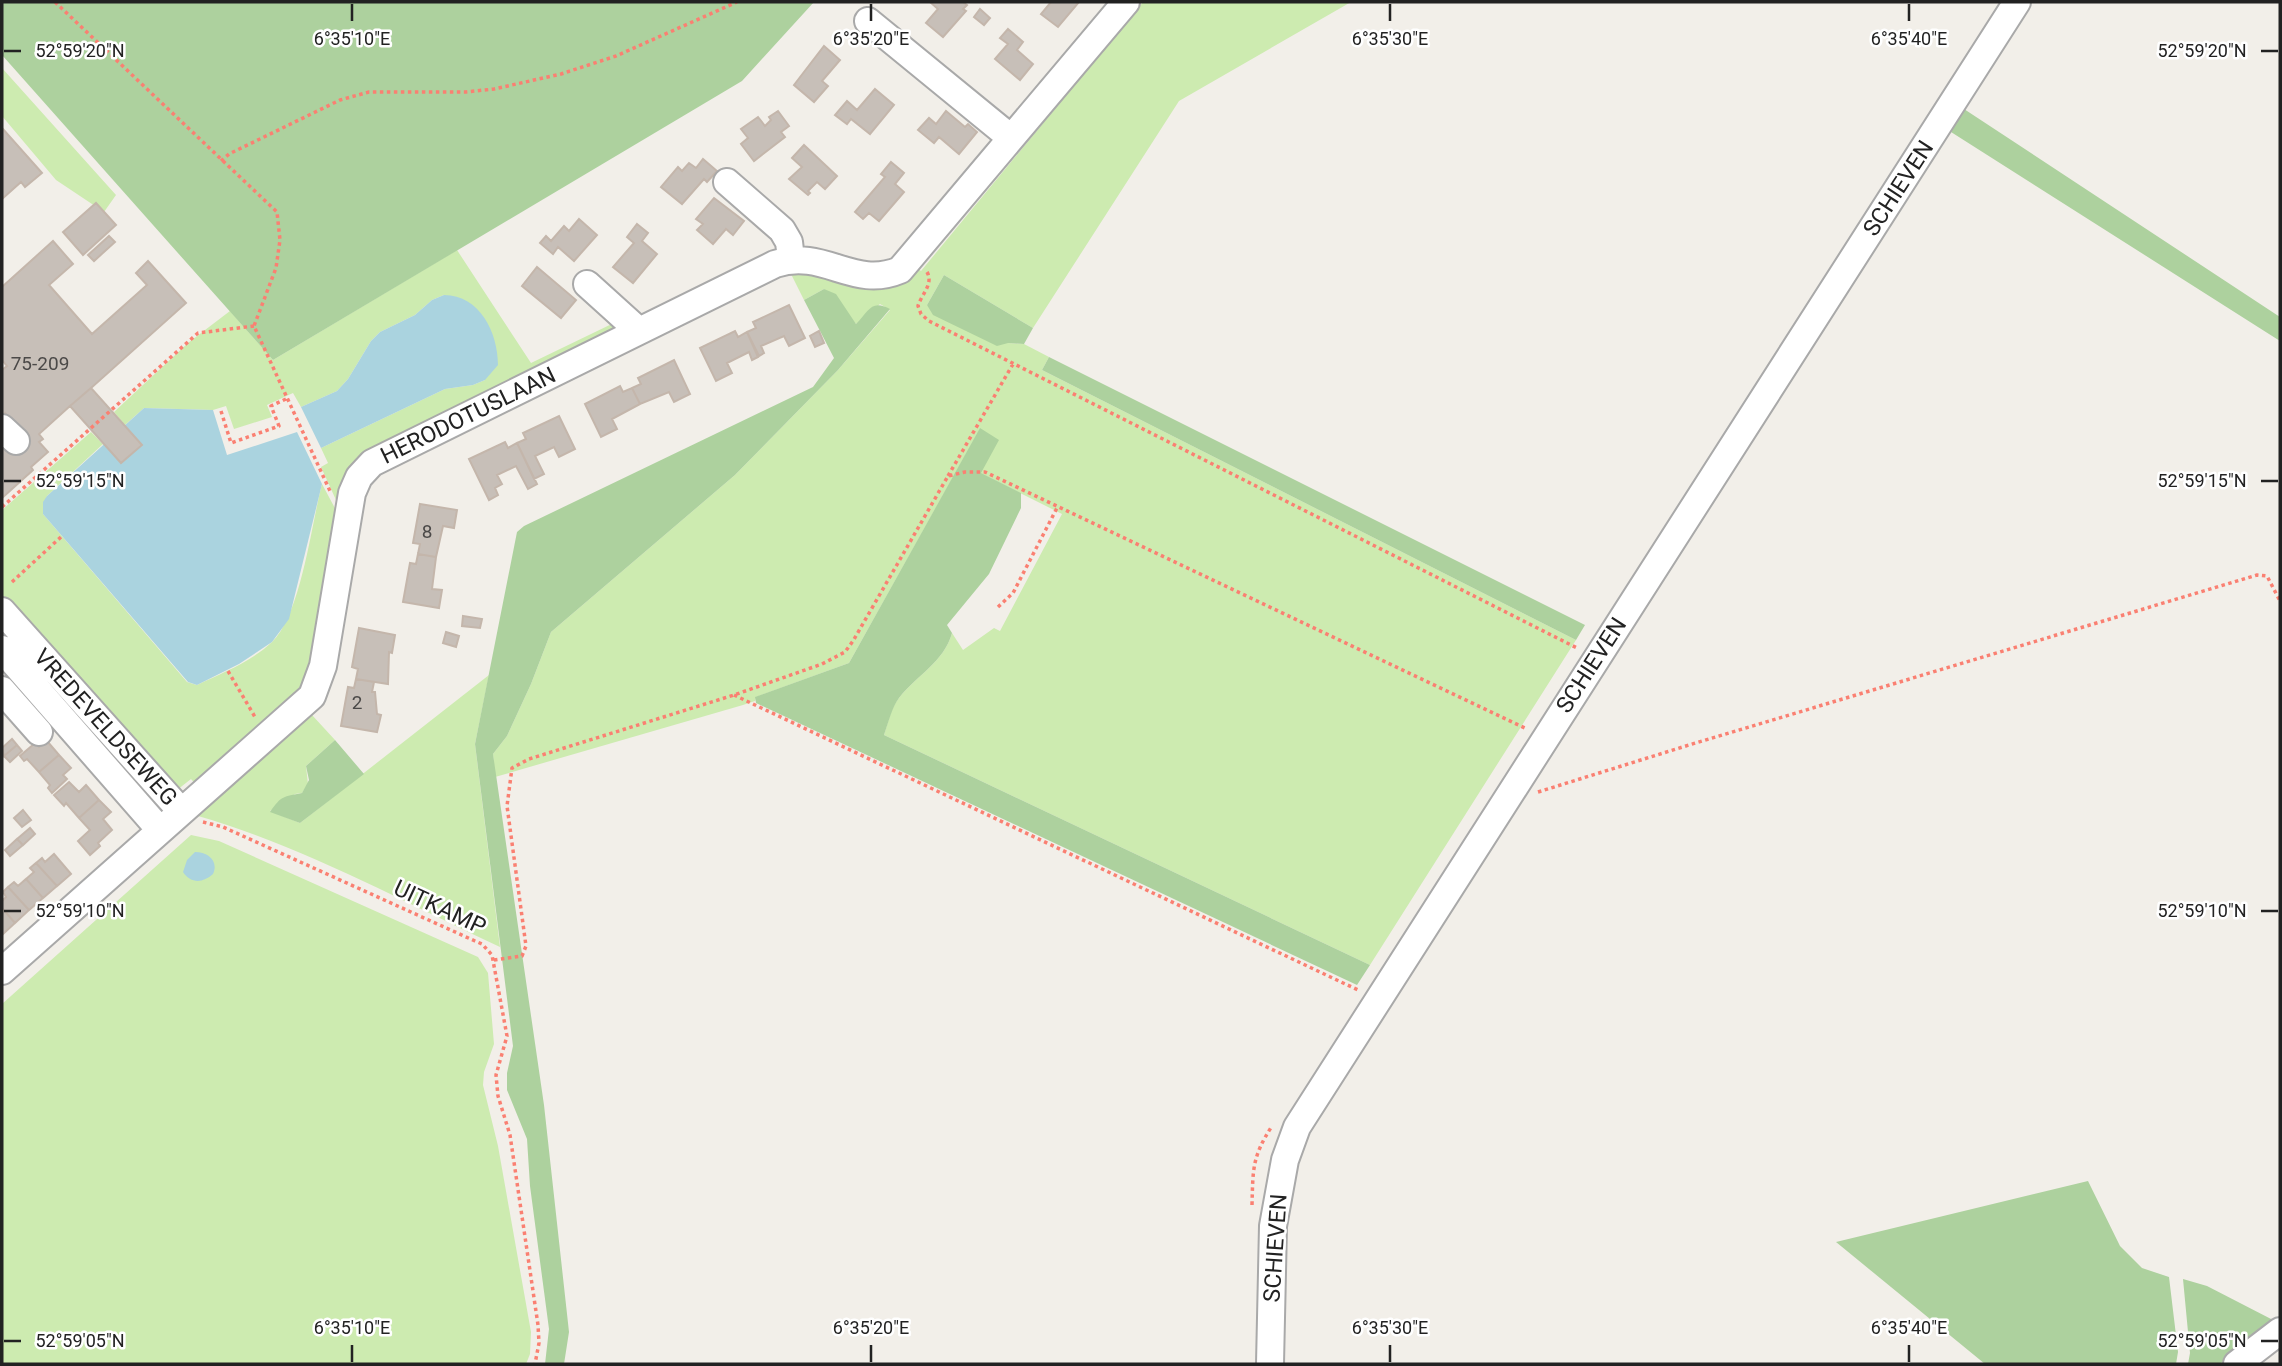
<svg xmlns="http://www.w3.org/2000/svg" width="2282" height="1366" font-family="Roboto,sans-serif">
<style>
.grass{fill:#cdebb0}
.forest{fill:#add19e}
.water{fill:#aad3df}
.building{fill:#c7bfb8;stroke:#c4b6ab;stroke-width:2}
.lines{fill:none;stroke-linecap:round;stroke-linejoin:round}
.minor-casing{stroke:#a9a9a9;stroke-width:30}
.path{stroke:#fa8072;stroke-width:3.5;stroke-dasharray:3.5 3.5;stroke-linecap:butt}
.minor{stroke:#fff;stroke-width:26}
.ticks{fill:none;stroke:#222;stroke-width:2.5}
.labels{text-anchor:middle;stroke-width:5;stroke-linejoin:round;paint-order:stroke}
.number-label{font-size:19px;fill:#4b4948}
.street-label{font-size:23px;fill:#222;stroke:#fff}
.ticks-label{font-size:18px;text-anchor:middle;fill:#222;stroke:#fff;stroke-width:5;stroke-linejoin:round;paint-order:stroke}
</style>
<rect width="100%" height="100%" fill="#f2efe9"/>
<path class="grass" d="M1143,2H1351L1179,101L1033,328L944,275L927,305L1008,343L1024,344L1049,357L1042,370L1576,640L1370,965L884,735C888,723 891,707 899,698C917,675 944,662 952,633L963,650L994,628L1000,631L1062,514L980,473V429L849,663L756,697L755,701L743,705L495,777L493,754L507,736L531,684L551,632L735,475L838,370L890,310L880,304L856,324L824,289L804,300L788,268L915,266L921,271Z
M2,68L116,195L104,212L56,180L2,116Z
M457,250L531,363L620,320V328L370,454L341,511L321,467L328,463L321,448L445,389L473,385L485,380L444,295L432,300L415,315L380,332L371,341L348,379L337,391L301,407L293,393L267,405L272,417L234,429L226,406L213,410L144,408L125,425L114,412L188,343L230,311L273,360Z
M91,432L103,444L47,496L43,514L187,682L197,685C222,673 251,662 272,642C301,614 311,526 322,484L337,512L321,596L325,598L310,680L199,788L191,779L177,790L171,786L2,596V510Z
M489,675L475,744L500,947C404,902 300,845 198,816L312,715L335,740L306,766L308,784L302,793L295,794L270,811L300,823Z
M191,835L219,841L478,957L488,973L494,1044L484,1072L483,1085L498,1146L531,1332L530,1354L526,1364H2V1004Z"/>
<path class="forest" d="M2,2H814L742,81L273,360L2,55Z
M1964,109L2280,317V341L1951,132Z
M944,275L1033,328L1024,344L1008,343L997,346L933,315L927,305Z
M824,289L836,294L856,324C869,311 871,299 890,309L838,370L735,475L551,632L531,684L507,736L493,754L544,1105L569,1332L564,1364H545L549,1329L530,1186L527,1139L507,1090V1073L513,1046L475,744L517,532L524,526L813,387L834,358L804,300Z
M1049,357L1585,625L1576,640L1042,370Z
M980,428L999,440L981,473L1021,493V508L989,574L947,625L952,633C944,662 917,675 899,698C892,707 888,724 884,735L1370,965L1357,985L756,703L755,697L849,663Z
M335,740L364,774L300,823L270,812C282,795 283,797 302,793L309,780L306,766Z
M2088,1181L2120,1246L2142,1268L2169,1277L2178,1352L2176,1364H1985L1836,1242Z
M2183,1279L2207,1286L2273,1320L2220,1364H2188L2190,1353Z"/>
<path class="water" d="M444,295C480,295 498,333 498,365L485,380L473,385L445,389L321,448L301,407L337,391L348,379L371,341L380,332L415,315L432,300Z
M144,408L213,410L227,455L297,432L322,484L289,619L272,642L239,664L197,685L188,682L43,514V502L47,496Z
M195,852C208,852 219,861 213,874C203,883 191,884 183,872L187,860Z"/>
<path class="building" d="M930,2H963L967,5L963,9L966,11L943,37L926,23L938,9Z
M1051,2H1079L1058,27L1041,14Z
M980,9L990,18L984,25L974,17Z
M1008,29L1023,42L1017,50L1033,64L1020,80L995,59L1008,44L1000,38Z
M824,46L840,60L822,81L828,86L814,102L794,85Z
M875,89L894,105L870,134L851,119L847,124L835,115L847,101L857,110Z
M778,111L789,126L781,132L785,137L754,161L741,144L748,138L741,129L758,117L765,126L771,120L769,117Z
M946,111L965,127L968,124L977,132L959,154L939,137L934,143L918,130L929,118L936,124Z
M2,128L42,173L25,187L21,182L2,199Z
M804,145L837,176L825,189L817,182L808,191L810,193L808,195L789,179L802,167L792,158Z
M703,159L717,171L707,182L704,179L682,204L661,187L678,167L682,171L689,163L696,168Z
M891,162L904,173L895,184L904,192L879,221L869,213L863,219L855,212L885,177L881,174Z
M714,198L744,221L733,235L726,229L713,244L697,230L703,224L696,219Z
M96,203L116,225L83,255L63,232Z
M579,219L597,235L574,261L558,247L553,254L540,243L546,236L551,241L564,226L569,231Z
M637,224L648,233L642,241L657,254L633,283L613,267L634,243L627,237Z
M109,236L115,242L94,261L88,255Z
M53,241L73,264L49,285L92,334L147,285L136,273L148,261L186,303L91,388L142,445L121,463L70,406L39,434L43,439L39,442L48,452L31,467L33,470L2,498V448L9,442L18,452L30,441L5,413L2,416V370L7,366L2,360V287Z
M537,267L576,300L561,318L522,286Z
M789,305L805,338L789,346L784,336L761,346L764,353L759,356L747,332L756,328L753,322Z
M735,331L738,337L747,332L758,357L752,360L749,352L727,363L732,373L716,381L700,348Z
M819,331L824,343L815,347L810,336Z
M674,360L690,394L674,402L669,392L640,404L632,388L641,384L638,378Z
M620,386L623,392L632,388L640,404L612,419L617,429L601,437L585,404Z
M91,388L142,445L121,463L70,406Z
M559,416L575,449L559,457L554,447L535,456L544,474L534,479L517,443L526,439L523,433Z
M505,442L508,448L517,443L537,484L528,489L516,466L497,475L502,484L495,488L498,495L489,500L469,459Z
M420,504L457,510L454,528L443,526L436,557L418,554L420,544L413,543Z
M418,554L436,557L432,589L442,590L439,608L403,602L410,563L416,564Z
M463,616L482,619L480,628L462,626Z
M359,628L395,635L392,653L389,652L388,684L356,679L358,669L352,667Z
M446,632L459,636L456,647L443,643Z
M356,679L374,682L372,692H375L377,714L381,715L377,732L341,726L348,687L354,688Z
M12,739L17,745L4,756L2,748Z
M47,741L59,755L39,772L27,759L24,761L20,756L35,743L39,747Z
M17,745L22,751L10,762L4,756Z
M59,755L71,768L63,775L67,779L52,793L48,788L50,785L39,772Z
M69,782L79,792L86,785L99,800L79,818L66,803L64,806L54,795Z
M99,800L111,812L103,819L112,830L98,843L100,846L90,855L78,841L90,830L79,818Z
M23,810L31,820L22,827L14,818Z
M30,828L35,834L23,845L17,839Z
M17,839L23,845L10,856L5,850Z
M54,854L71,874L57,886L36,863L42,858L45,862Z
M36,863L57,886L43,898L26,879L34,872L30,868Z
M26,879L43,898L29,910L8,887L14,882L18,886Z
M8,887L29,910L15,923L2,908V901L6,897L3,892Z
M2,908L15,923L2,935Z"/>
<g class="lines">
<defs>
<path id="minor" d="M868,21L1011,138
M727,182L782,230L789,242L791,259
M587,284L639,331
M2,428L16,441
M2,611L181,811
M2,649L160,830
M2,690L39,732
M2,971L312,696L323,666L352,493L359,477L372,463L775,264C825,248 853,290 900,270L1126,2
M1270,1364L1273,1226L1285,1160L1297,1127L2017,2
M2237,1364L2280,1331"/>
</defs>
<use href="#minor" class="minor-casing"/>
<path class="path" d="M55,2L277,212L280,240L276,268L254,326L330,491
M221,161L229,154L340,100L369,92H466L494,89L561,74L616,56L737,2
M927,272C934,284 921,295 918,306L921,314L929,321L1577,648
M221,411L231,443L279,426L271,406L288,398
M948,476L1013,364
M2,507L198,333L254,326
M12,582L62,536
M998,607L1013,593L1058,506
M228,671L255,717
M734,695L1358,990
M1538,792L1689,745L2257,575L2267,576L2280,601
M203,822L223,827L475,941L482,944L492,955L507,1036L496,1075L498,1096L510,1135L538,1325L539,1343L535,1364
M494,960L522,956L526,946L507,806L512,768L529,759L734,695L822,664L845,652L853,641L948,476L965,472H985L1527,729
M1252,1205C1253,1169 1252,1157 1272,1126"/>
<use href="#minor" class="minor"/>
</g>
<path class="ticks" d="M352,4V21M871,4V21M1390,4V21M1909,4V21M4,51H21M2261,51H2278M4,481H21M2261,481H2278M4,911H21M2261,911H2278M4,1341H21M2261,1341H2278M352,1345V1362M871,1345V1362M1390,1345V1362M1909,1345V1362"/>
<g class="labels">
<g class="number-label">
<text x="40" y="370">75-209</text>
<text x="427" y="538">8</text>
<text x="357" y="709">2</text>
</g>
<g class="street-label">
<text transform="translate(1898 188) rotate(-57)" y="8">SCHIEVEN</text>
<text transform="translate(468 415) rotate(-26)" y="8">HERODOTUSLAAN</text>
<text transform="translate(1591 665) rotate(-57)" y="8">SCHIEVEN</text>
<text transform="translate(106 727) rotate(48)" y="8">VREDEVELDSEWEG</text>
<text transform="translate(440 907) rotate(25)" y="8">UITKAMP</text>
<text transform="translate(1275 1248) rotate(-86)" y="8">SCHIEVEN</text>
</g>
</g>
<g class="ticks-label">
<text x="352" y="45">6°35'10"E</text>
<text x="871" y="45">6°35'20"E</text>
<text x="1390" y="45">6°35'30"E</text>
<text x="1909" y="45">6°35'40"E</text>
<text x="80" y="57">52°59'20"N</text>
<text x="2202" y="57">52°59'20"N</text>
<text x="80" y="487">52°59'15"N</text>
<text x="2202" y="487">52°59'15"N</text>
<text x="80" y="917">52°59'10"N</text>
<text x="2202" y="917">52°59'10"N</text>
<text x="352" y="1334">6°35'10"E</text>
<text x="871" y="1334">6°35'20"E</text>
<text x="1390" y="1334">6°35'30"E</text>
<text x="1909" y="1334">6°35'40"E</text>
<text x="80" y="1347">52°59'05"N</text>
<text x="2202" y="1347">52°59'05"N</text>
</g>
<rect width="2282" height="1366" fill="none" stroke="#222222" stroke-width="7"/>
</svg>
